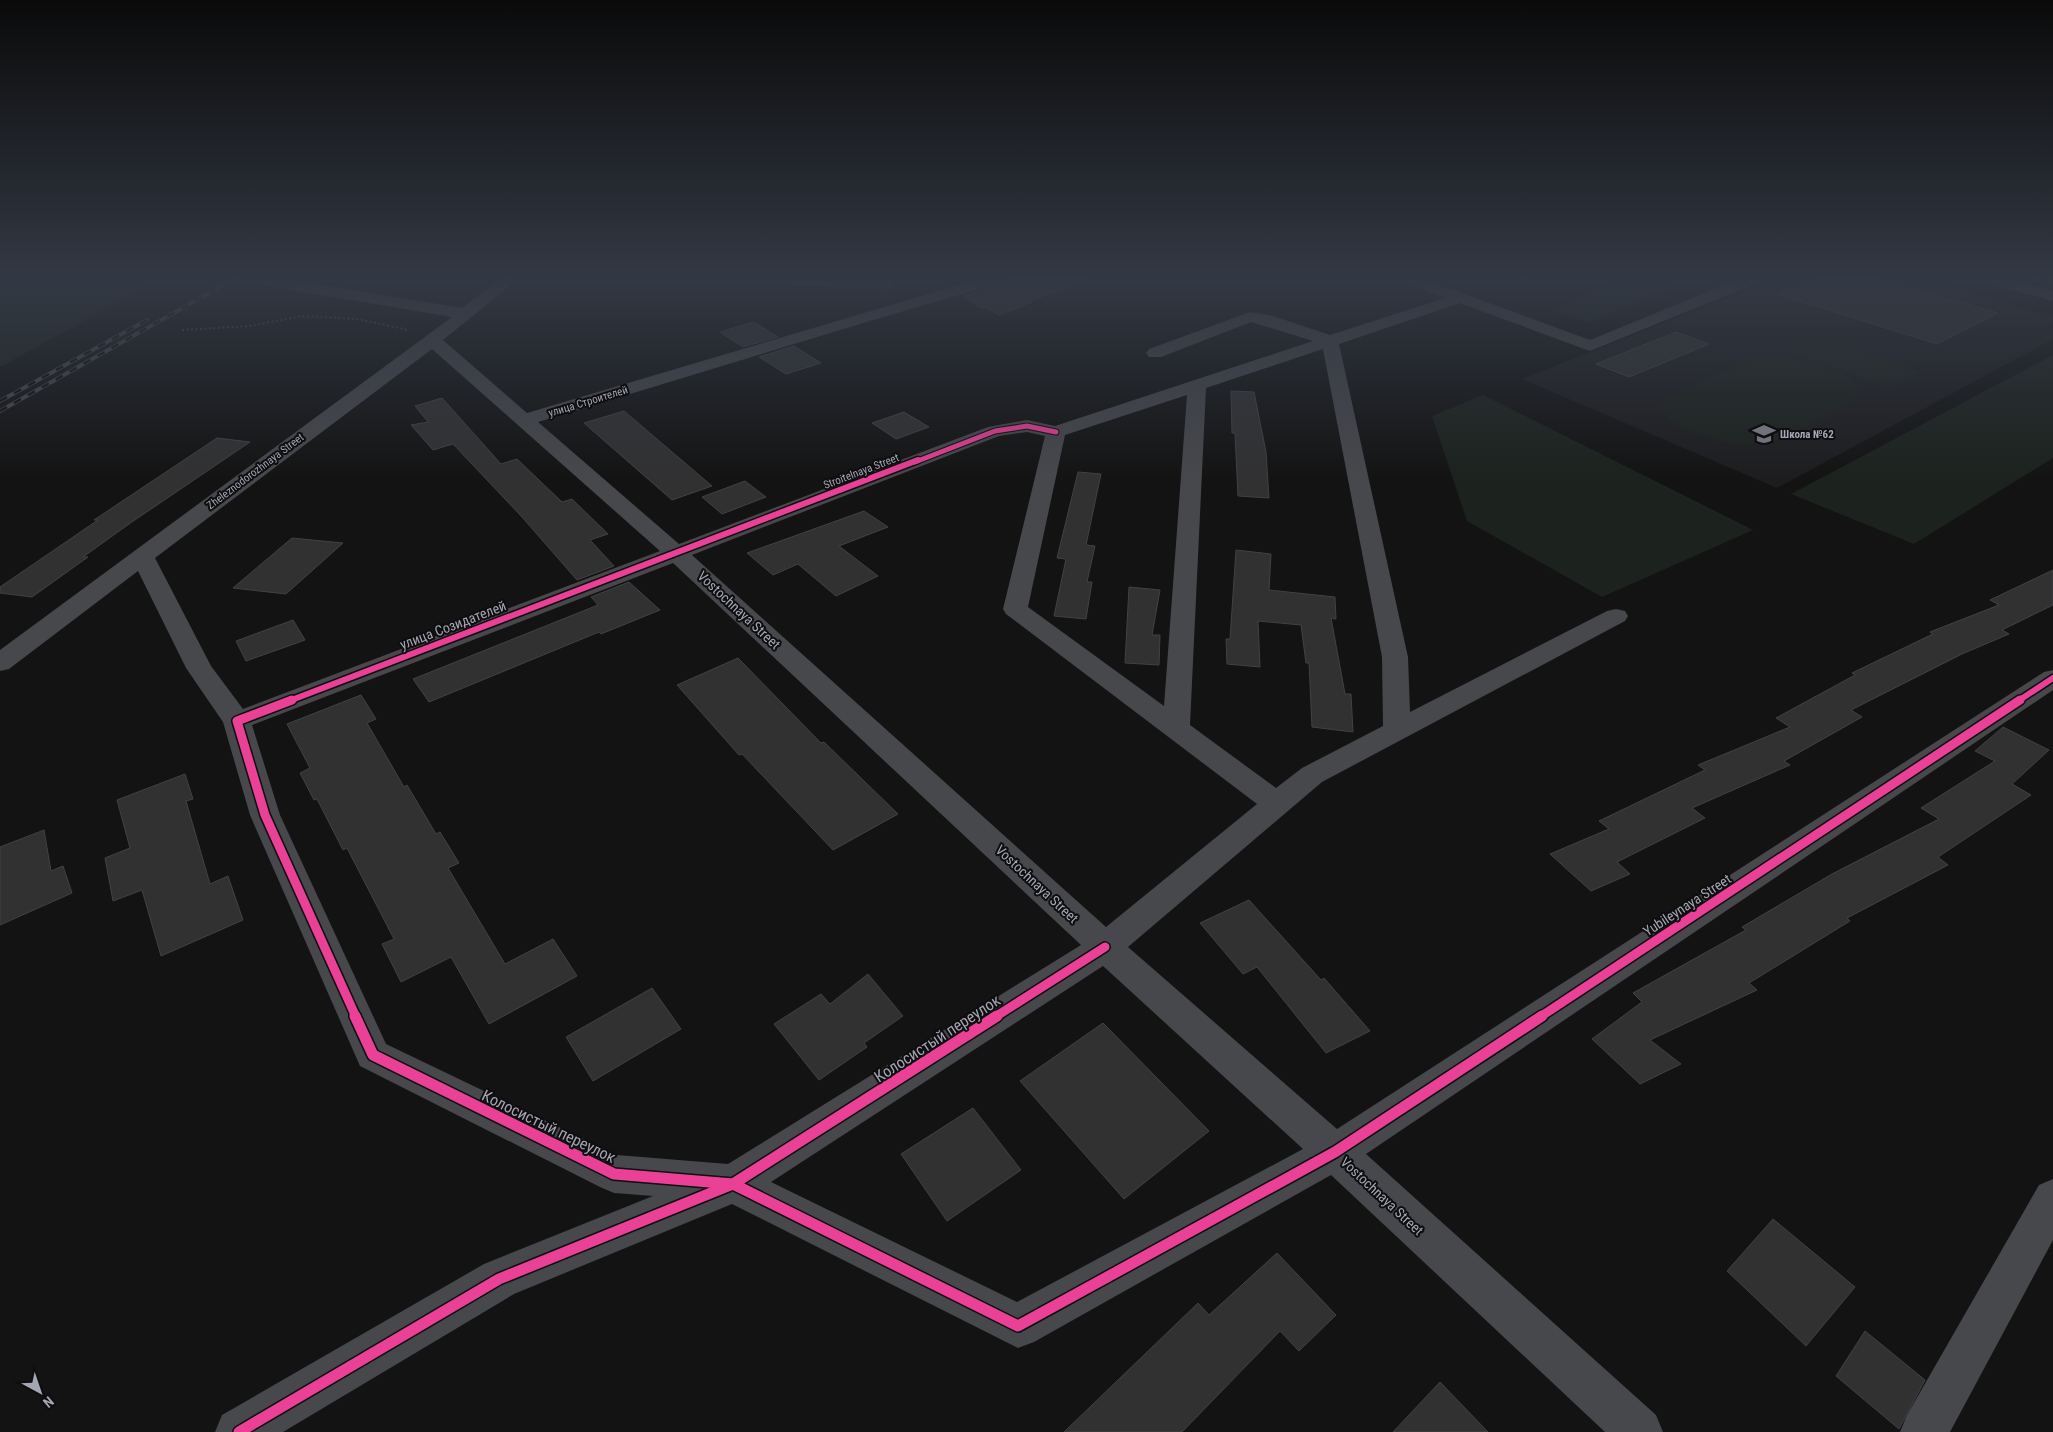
<svg xmlns="http://www.w3.org/2000/svg" width="2053" height="1432" font-family="'Roboto Condensed',sans-serif">
<style>
.built{fill:#1d1d1f}
.green{fill:#1c221d}
.building{fill:#313132;stroke:#424246}
.lines{fill:none;stroke-linecap:round;stroke-linejoin:round}
.path{stroke:#49494e;stroke-width:2;stroke-dasharray:2 2.5;stroke-linecap:butt}
.minor{fill:#47484c;fill-rule:evenodd}
.rail-casing{stroke:#47484b;stroke-width:4}
.rail{stroke:#0e0d0f;stroke-width:2.5;stroke-dasharray:8;stroke-linecap:butt}
.cycleway-far3-casing{stroke:#0e0d0f;stroke-width:7}
.cycleway-far2-casing{stroke:#0e0d0f;stroke-width:9}
.cycleway-far1-casing{stroke:#0e0d0f;stroke-width:12}
.cycleway-casing{stroke:#0e0d0f;stroke-width:14}
.cycleway-far3{stroke:#ea4096;stroke-width:5}
.cycleway-far2{stroke:#ea4096;stroke-width:6}
.cycleway-far1{stroke:#ea4096;stroke-width:9}
.cycleway{stroke:#ea4096;stroke-width:11}
.labels{text-anchor:middle;stroke-width:4;stroke-linejoin:round;paint-order:stroke}
.far-street-label{font-size:11px;fill:#a4a6b4;stroke:#0e0d0f}
.far-poi-label{font-size:11px;font-weight:bold;fill:#a4a6b4;stroke:#0e0d0f;text-anchor:start}
.street-label{font-size:14px;fill:#a4a6b4;stroke:#0e0d0f}
.near-street-label{font-size:16px;fill:#a4a6b4;stroke:#0e0d0f}
</style>
<rect width="100%" height="100%" fill="#131313"/>
<path class="built" d="M1775,279H1920L2053,317V323L2048,326L2053,328V339L1777,488L1522,379Z"/>
<path class="green" d="M11,279H161L0,367V284Z
M1631,279H1692L1590,323L1551,310Z
M1817,337L1920,372L1889,388L1785,352Z
M2053,355V458L1914,544L1791,494Z
M1766,357C1786,357 1860,366 1859,394L1854,400C1798,430 1766,460 1700,435C1686,430 1670,424 1662,410L1663,402L1670,396L1746,361Z
M1483,395L1753,530L1602,597L1467,521L1432,416Z"/>
<path class="building" d="M1007,279H1081V283L1029,301L1032,302L999,315L985,307L981,308L963,296L1004,284Z
M1811,279H1882L1998,313L1937,344L1777,294Z
M754,322L778,337L743,347L720,332Z
M1676,332L1709,344L1629,377L1596,364Z
M794,346L821,363L786,374L759,357Z
M1231,391L1254,392L1266,452L1269,498L1238,496L1235,433H1232Z
M442,398L501,464L517,459L562,502L572,499L608,534L590,540L614,566L577,580L522,517L453,444L433,450L411,425L428,422L415,406Z
M624,411L712,486L672,500L584,423Z
M904,412L929,427L896,439L872,423Z
M217,438L250,442L129,524L83,557H88L32,597L0,593V587L98,520H94Z
M1078,472L1101,474L1086,545L1095,546L1087,582H1092L1086,619L1054,616L1066,559L1057,558Z
M745,481L766,497L722,514L702,497Z
M864,511L888,527L839,546L878,576L836,596L798,564L773,575L747,553Z
M292,538L343,543L286,594L233,588Z
M1236,550L1271,554L1269,590L1335,597L1336,619L1331,618L1345,694H1351L1353,732L1312,727L1309,663H1306L1301,625L1258,621L1260,667L1227,664L1226,639H1230Z
M2053,570V605L2002,630L2009,634L1962,654L1851,710L1862,717L1784,761L1790,765L1692,808L1705,818L1617,862L1630,874L1591,891L1550,854L1609,829L1599,821L1705,770L1698,765L1790,727L1776,718L1855,675L1852,673L1933,634L1930,632L1999,605L1990,600Z
M629,582L660,610L601,634L599,632L429,702L413,679L598,605L591,597Z
M1129,587L1160,590L1152,635H1160L1159,665L1125,663Z
M293,620L305,640L246,661L236,641Z
M738,658L821,743L824,742L898,814L833,850L742,754L739,755L677,685Z
M361,695L376,719L367,723L404,787L407,785L436,834L440,832L459,863L448,868L505,964L553,939L577,976L489,1024L451,957L401,982L382,944L394,939L347,848L343,850L317,799L314,800L300,773L310,768L287,724Z
M2003,727L2049,750L2012,784L2031,795L1938,857L1948,865L1847,918L1850,921L1749,983L1757,990L1650,1040L1681,1064L1640,1084L1592,1039L1642,1002L1633,993L1746,930L1742,927L1832,874L1939,819L1921,808L1995,761L1975,751Z
M185,774L193,799L186,801L210,884L228,876L243,920L161,956L142,890L113,901L105,858L130,848L117,800Z
M44,830L51,871L63,866L72,893L0,925V847Z
M1249,900L1321,980L1324,978L1370,1031L1326,1053L1257,967L1243,974L1200,923Z
M868,974L903,1016L864,1043L867,1047L819,1080L774,1024L821,994L830,1004Z
M652,988L681,1029L593,1081L566,1037Z
M1103,1023L1209,1131L1124,1199L1020,1081Z
M973,1108L1021,1170L947,1221L901,1154Z
M1773,1219L1855,1287L1806,1346L1727,1271Z
M1277,1253L1336,1315L1299,1351L1280,1331L1182,1432H1064L1198,1303L1209,1315Z
M1865,1331L1925,1380L1899,1429L1836,1376Z
M1440,1382L1488,1432H1393Z"/>
<g class="lines">
<path class="path" d="M182,330L250,326L302,316L357,319L408,330"/>
<path class="minor" d="M286,279L462,308L500,279H518L443,340L527,413L979,279H1005L1003,282L873,320L538,422L679,544L988,427L1027,420L1055,426L1313,341L1251,322L1161,357H1149L1146,353L1149,349L1250,312L1273,316L1330,335L1445,298L1403,282L1401,279H1424L1590,340L1739,279H1761L1759,282L1590,351L1460,303L1339,344L1408,657L1410,712L1607,611L1616,609L1625,611L1628,616L1625,621L1322,782L1128,947L1337,1129L2044,672L2053,670V690L1366,1154L1656,1415L1663,1432H1605L1331,1175L1034,1342L1018,1348L732,1204L514,1294L283,1432H215L222,1415L484,1264L653,1196L614,1193L600,1187L360,1066L250,815L223,722L186,668L138,571L9,669L0,671V650L452,317L262,285L254,280ZM432,349L660,551L243,709L211,666L155,558ZM1323,349L1382,657L1383,726L1302,768L1276,788L1190,725L1206,388ZM1187,395L1164,706L1028,607L1065,435ZM1027,432L1045,436L1003,609L1006,614L1257,804L1106,927L692,555L999,436ZM673,563L1081,945L728,1164L617,1155L386,1044L280,815L252,725ZM1103,966L1303,1149L1017,1302L771,1182Z
M751,279H886L893,281L895,284L887,289L759,284Z
M1983,279H2010L2053,291V301L1985,282Z
M2053,1179V1240L1950,1432H1900L1907,1415L2039,1185Z"/>
<defs>
<path id="rail" d="M0,401L147,320
M0,411L234,279"/>
</defs>
<use href="#rail" class="rail-casing"/>
<use href="#rail" class="rail"/>
<defs>
<path id="cycleway-far3" d="M915,462L995,431L1027,426L1056,432"/>
<path id="cycleway-far2" d="M289,701L918,460
M2018,701L2053,678"/>
<path id="cycleway-far1" d="M292,700L237,721L265,815L356,1017
M995,1017L1105,947
M1540,1017L2020,700"/>
<path id="cycleway" d="M355,1016L373,1055L614,1174L733,1184L997,1016
M239,1432L499,1279L733,1184L1018,1326L1335,1152L1542,1016"/>
</defs>
<use href="#cycleway-far3" class="cycleway-far3-casing"/>
<use href="#cycleway-far2" class="cycleway-far2-casing"/>
<use href="#cycleway-far1" class="cycleway-far1-casing"/>
<use href="#cycleway" class="cycleway-casing"/>
<use href="#cycleway-far3" class="cycleway-far3"/>
<use href="#cycleway-far2" class="cycleway-far2"/>
<use href="#cycleway-far1" class="cycleway-far1"/>
<use href="#cycleway" class="cycleway"/>
</g>
<linearGradient id="sky" x2="0" y2="1"><stop stop-color="#0a0a0a"/><stop offset="0.58" stop-color="#333944"/><stop offset="1" stop-color="#333944" stop-opacity="0"/></linearGradient>
<rect width="2053" height="480" fill="url(#sky)"/>
<defs>
<symbol id="school-bare" viewBox="-9 -9 18 18"><path d="M0-5L7-2L0 1L-7-2ZM-4 1L0 2.5L4 1V4Q0 6-4 4Z" fill="#71737c" stroke="#0e0d0f" stroke-width="2.5" paint-order="stroke"/></symbol>
</defs>
<g fill-rule="evenodd">
<use href="#school-bare" x="1748" y="418" width="32" height="32"/>
</g>
<g class="labels">
<g class="far-street-label">
<text transform="translate(588 401) rotate(-17)" y="4">улица Строителей</text>
<text transform="translate(255 471) rotate(-37)" y="4">Zheleznodorozhnaya Street</text>
<text transform="translate(861 471) rotate(-21)" y="4">Stroitelnaya Street</text>
</g>
<g class="far-poi-label">
<text x="1780" y="438">Школа №62</text>
</g>
<g class="street-label">
<text transform="translate(739 610) rotate(43)" y="5">Vostochnaya Street</text>
<text transform="translate(453 625) rotate(-21)" y="5">улица Созидателей</text>
<text transform="translate(1037 884) rotate(43)" y="5">Vostochnaya Street</text>
<text transform="translate(1687 905) rotate(-33)" y="5">Yubileynaya Street</text>
<text transform="translate(1382 1196) rotate(43)" y="5">Vostochnaya Street</text>
</g>
<g class="near-street-label">
<text transform="translate(937 1038) rotate(-33)" y="6">Колосистый переулок</text>
<text transform="translate(549 1126) rotate(26)" y="6">Колосистый переулок</text>
</g>
</g>
<g transform="translate(40 1392) rotate(140)" stroke="#0e0d0f" stroke-width="4" paint-order="stroke">
<path d="M0-4L9 19L0 12L-9 19Z" fill="#a4a6b4"/>
<text y="-8" font-size="14" font-weight="bold" text-anchor="middle" fill="#a4a6b4">N</text>
</g>
</svg>
